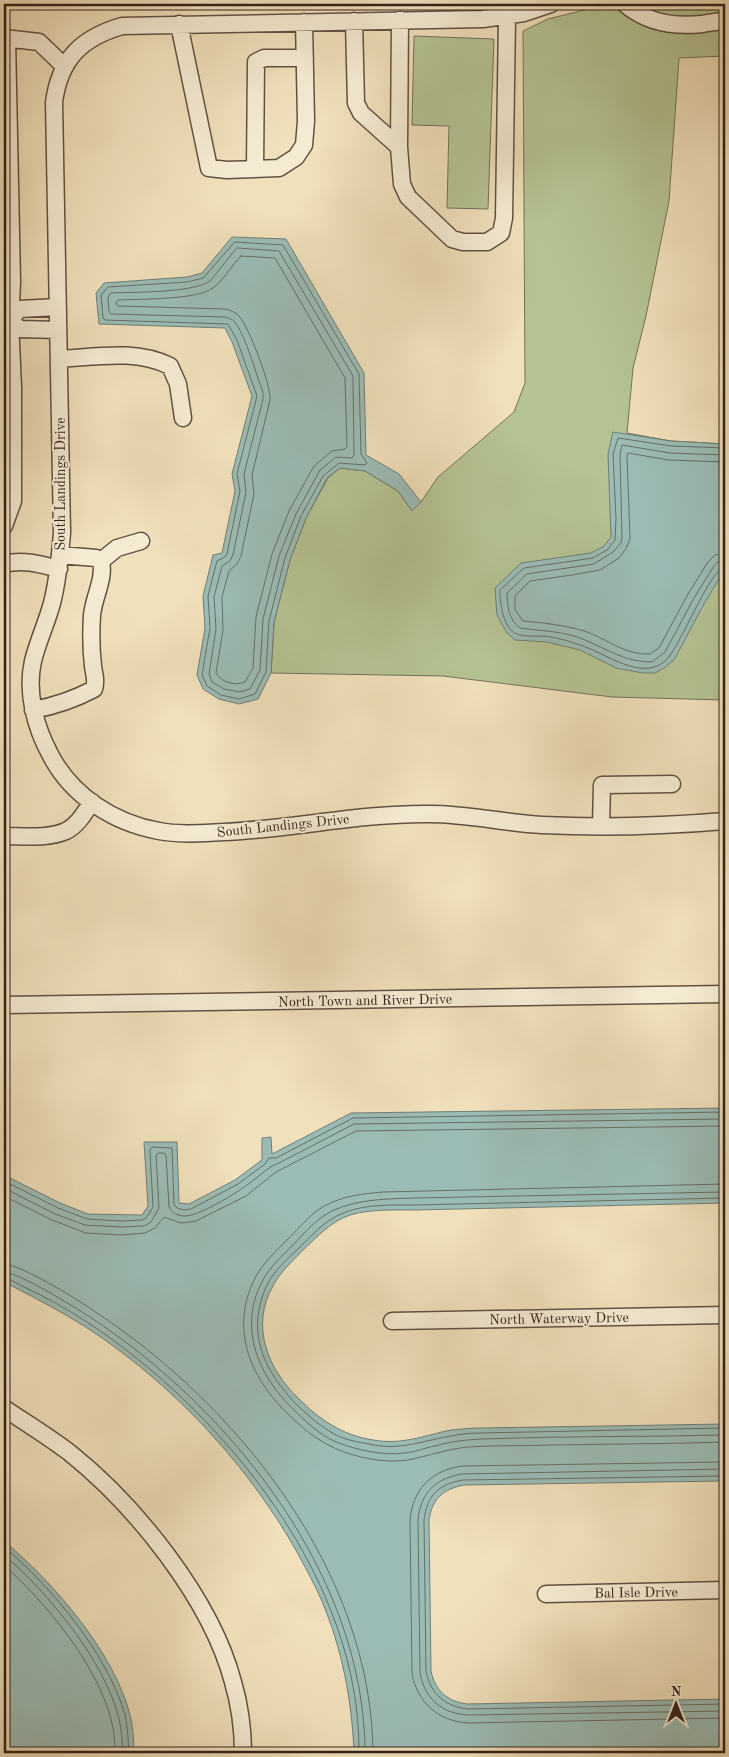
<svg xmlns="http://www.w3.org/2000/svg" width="729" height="1757" font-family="'Old Standard TT',serif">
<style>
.green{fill:#b5c393;stroke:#747257}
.water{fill:#9bbcb5;stroke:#717e77}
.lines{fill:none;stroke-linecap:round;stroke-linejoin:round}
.shore{stroke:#666f68;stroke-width:1}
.minor-casing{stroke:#625243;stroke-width:19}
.minor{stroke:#f5ebd3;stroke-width:16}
.labels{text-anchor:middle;stroke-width:4;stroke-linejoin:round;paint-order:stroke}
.street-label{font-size:14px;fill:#32221b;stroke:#f5ebd3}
</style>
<rect width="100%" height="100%" fill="#f0e0bb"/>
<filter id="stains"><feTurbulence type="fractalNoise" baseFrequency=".004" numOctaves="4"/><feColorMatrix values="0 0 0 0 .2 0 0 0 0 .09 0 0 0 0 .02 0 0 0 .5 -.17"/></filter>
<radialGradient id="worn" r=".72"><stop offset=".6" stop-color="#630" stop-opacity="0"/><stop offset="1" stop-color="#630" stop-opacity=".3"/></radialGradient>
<path class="green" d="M601,4H725V56L679,58L669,201L646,316L633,368L627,433L671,441L725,444V700L612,697L443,676L271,673L274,622L290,560L306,518L328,478L340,468L365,471L398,491L412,511L421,502L438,477L514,412L525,383L523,31L548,19L597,7Z
M414,36L494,39L488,209L447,208L449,126L412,125Z"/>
<path class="water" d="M232,237L286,239L364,373L366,455L399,474L421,502L412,511L398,491L365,471L340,468L327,478L306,518L290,560L274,622L271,673L258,699L239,704L219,699L203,689L197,675L205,628L203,596L213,555L222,553L235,491L232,474L252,396L232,342L225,328L99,324L96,293L104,283L187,277L202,273Z
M613,432L671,441L725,444V569L704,604L674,660L664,668L655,673H643L616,668L580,650L547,642L515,640L507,633L497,615L495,588L521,563L591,553L604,546L611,537L608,454Z
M725,1108V1203L414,1210C393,1210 370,1209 350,1215C330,1222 317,1237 302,1251C292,1262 280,1272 273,1286C250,1326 268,1369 298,1398C320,1420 342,1435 373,1440C403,1445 422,1436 451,1430C461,1429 471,1428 481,1428L725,1424V1481L464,1485C443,1489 432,1499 429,1520L431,1671C435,1691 448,1702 468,1704L725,1699V1753H354C352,1700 342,1648 321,1599C314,1583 305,1567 297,1552C251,1471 187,1400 112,1345C78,1320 41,1301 4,1282V1175L60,1203L88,1214L142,1215L148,1206L144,1142H177L179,1203L189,1204L235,1180L262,1160V1138L271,1137L272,1154L351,1113Z
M4,1541C53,1582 114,1652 130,1715C133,1728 134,1740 134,1753H4Z"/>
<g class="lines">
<path class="shore" d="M235,242L283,245L359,374L361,454L367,463L365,465L339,463L323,476L301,516L285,558L269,621L266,672L255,694L239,699L221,695L207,686L202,675L210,628L208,596L217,561L225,557L227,554L240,491L237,474L257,396L237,340L228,324L105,320L103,318L101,295L108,287L187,282L203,278Z
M237,248L279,251L353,376L354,455L352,458L336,457L320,470L296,514L279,556L263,619L260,670L250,689L239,692L224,689L212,682L209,674L216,629L214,597L222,566L230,561L233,555L246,492L244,474L263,399V392C255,372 247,339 235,322C232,319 229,318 225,317L111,314L109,312L108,297L111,293C133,292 194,293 210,281Z
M241,256L275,258L345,378L347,447L345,449L332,451L314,466L289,511L272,554L256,617L253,668L245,682C235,686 222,683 216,673L223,630L222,597L229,571L237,564L241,556L254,494L252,475L270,400C272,387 248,325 239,316C235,312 230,310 225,309L118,306L116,303L118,300C139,299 197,300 213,288C224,280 231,266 241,256Z
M725,448L671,446L618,438L613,454L616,518L615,540L607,550L593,558L524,568L500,590C500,603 503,629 517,634C524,637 536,636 543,636C555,637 569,641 580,645C604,652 641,682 665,661C681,647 709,569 725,567
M725,455L670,453L622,445L620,455L622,537L621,543L613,552L594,564L527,574L507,593C507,606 509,620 520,628C541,631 565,631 585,640C609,650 625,662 652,662L665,652L694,598L714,566L718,562L725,561
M725,462L669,460L628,453L627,456L630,538L627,547L619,558L600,570L572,575L530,581L515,596V610L523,621C544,623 564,625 584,631C608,639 624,655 650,654L659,648L688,594L708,562L715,555L725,553
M4,1181L58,1208L87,1219L121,1221L143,1220L147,1217L153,1207L150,1150L152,1147L172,1148L174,1204L177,1208L184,1210L191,1209L238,1184L265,1164L269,1158H276L353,1118L725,1112
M725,1184L383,1192C359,1194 334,1197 314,1213C305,1221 296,1231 287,1240C276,1251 263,1263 255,1278C230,1328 249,1376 287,1413C305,1431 323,1445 347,1453C365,1459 388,1463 408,1460C428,1456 447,1449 468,1447C496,1445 524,1446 552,1445C610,1444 668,1444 725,1442
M4,1188L55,1214L85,1225L121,1227L144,1226L151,1222L159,1208L156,1156L158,1153H164L166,1155L169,1207C172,1213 178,1216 185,1216C199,1216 235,1194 247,1185C258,1178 267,1167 279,1163L354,1124L725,1119
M725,1192L414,1198C387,1199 359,1199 334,1210C317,1218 305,1232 293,1245C282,1256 270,1267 263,1280C238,1325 257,1373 290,1406C304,1420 318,1434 336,1442C357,1450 383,1456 405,1453C416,1452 427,1447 439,1445C453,1441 466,1440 481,1439C562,1436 644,1437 725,1435
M4,1196L52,1220L86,1233L121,1235L145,1233L155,1228L164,1217L181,1223L196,1221L246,1196L276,1172L356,1131L725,1126
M725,1198L414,1205C392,1205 367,1204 346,1212C326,1219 314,1233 299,1248C287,1259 274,1271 267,1285C245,1332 264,1371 297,1405C309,1416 321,1427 336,1435C346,1440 358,1442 369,1444C399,1451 422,1441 451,1436C461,1434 471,1433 481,1433L725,1428
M4,1264C22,1265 77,1299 94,1311C238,1405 372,1573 373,1753
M4,1272C20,1273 74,1307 90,1317C232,1410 365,1577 365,1753
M4,1278C11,1279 18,1284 24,1287C46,1297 67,1309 87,1322C225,1413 361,1581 359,1753
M725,1462L463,1466C432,1470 413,1488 410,1520L412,1674C418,1703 438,1721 468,1723L725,1718
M725,1469L462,1474C435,1479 421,1492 418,1520L420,1673C425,1699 442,1714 469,1715L725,1711
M725,1476L463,1480C439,1484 427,1495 424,1520L426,1672C431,1694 445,1707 469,1709L725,1704
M4,1547C52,1587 108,1655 125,1715C128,1728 128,1740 129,1753
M4,1555C48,1592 106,1663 119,1719C122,1730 122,1742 123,1753
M4,1565C46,1603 96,1663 111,1719C114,1730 115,1742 115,1753"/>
<defs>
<path id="minor" d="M551,4L524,13L483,19L122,26C81,38 60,59 54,102L62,533C60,556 58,580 52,603C47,622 38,641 33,661C26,692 35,727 51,756C72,796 114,823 159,831C180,835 202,833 224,832C293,829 361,813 430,814C468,814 505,823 542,825C602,828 666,826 725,821
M625,4C647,23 674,27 702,24C710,23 717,21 725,21
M354,21L356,103L361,113L399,147L402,184L408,197L452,239L463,242H487L501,233L504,218L507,17
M179,24L209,168L227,170L279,168L296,157L304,145L306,121L304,22
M4,38L39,42L64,66
M399,147L400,20
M255,169L256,62L264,58H305
M58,307L19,309L10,321L20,329L58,330
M59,359C97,357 135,349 170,366L178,384L183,418
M4,526L13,501V387L10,321L12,282L7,39
M101,561L117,548L141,541
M4,564C23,559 40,564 59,569
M33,710C55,706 75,699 94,689C97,680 94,675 93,666C91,649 91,631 92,615C94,596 105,579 101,561L96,558L60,555
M601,826L602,785L672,784
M4,836C23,836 48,839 66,831C78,825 85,812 92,802
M4,1005L725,994
M392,1321L725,1315
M4,1408C26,1423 49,1437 70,1453C136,1506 211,1599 233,1682C240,1706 243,1729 243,1753
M546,1594L725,1590"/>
</defs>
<use href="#minor" class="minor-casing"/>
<use href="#minor" class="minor"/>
</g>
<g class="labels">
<g class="street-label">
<text transform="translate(60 484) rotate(-90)" y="5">South Landings Drive</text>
<text transform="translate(283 825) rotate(-6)" y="5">South Landings Drive</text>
<text transform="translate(365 1000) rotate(-1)" y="5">North Town and River Drive</text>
<text transform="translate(559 1318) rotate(-1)" y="5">North Waterway Drive</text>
<text transform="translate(636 1592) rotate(-1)" y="5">Bal Isle Drive</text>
</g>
</g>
<rect width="729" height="1757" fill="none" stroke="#f0e0bb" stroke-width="20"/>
<rect x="5" y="5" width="719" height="1747" fill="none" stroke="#32221b" stroke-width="2.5"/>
<rect x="10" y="10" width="709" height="1737" fill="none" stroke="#32221b"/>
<g transform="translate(676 1704)" stroke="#f5ebd3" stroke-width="4" paint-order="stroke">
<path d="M0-4L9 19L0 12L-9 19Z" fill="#32221b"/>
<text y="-8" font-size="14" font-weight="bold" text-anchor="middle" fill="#32221b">N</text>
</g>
<rect width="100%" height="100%" filter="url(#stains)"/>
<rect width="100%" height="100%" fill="url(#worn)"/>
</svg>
